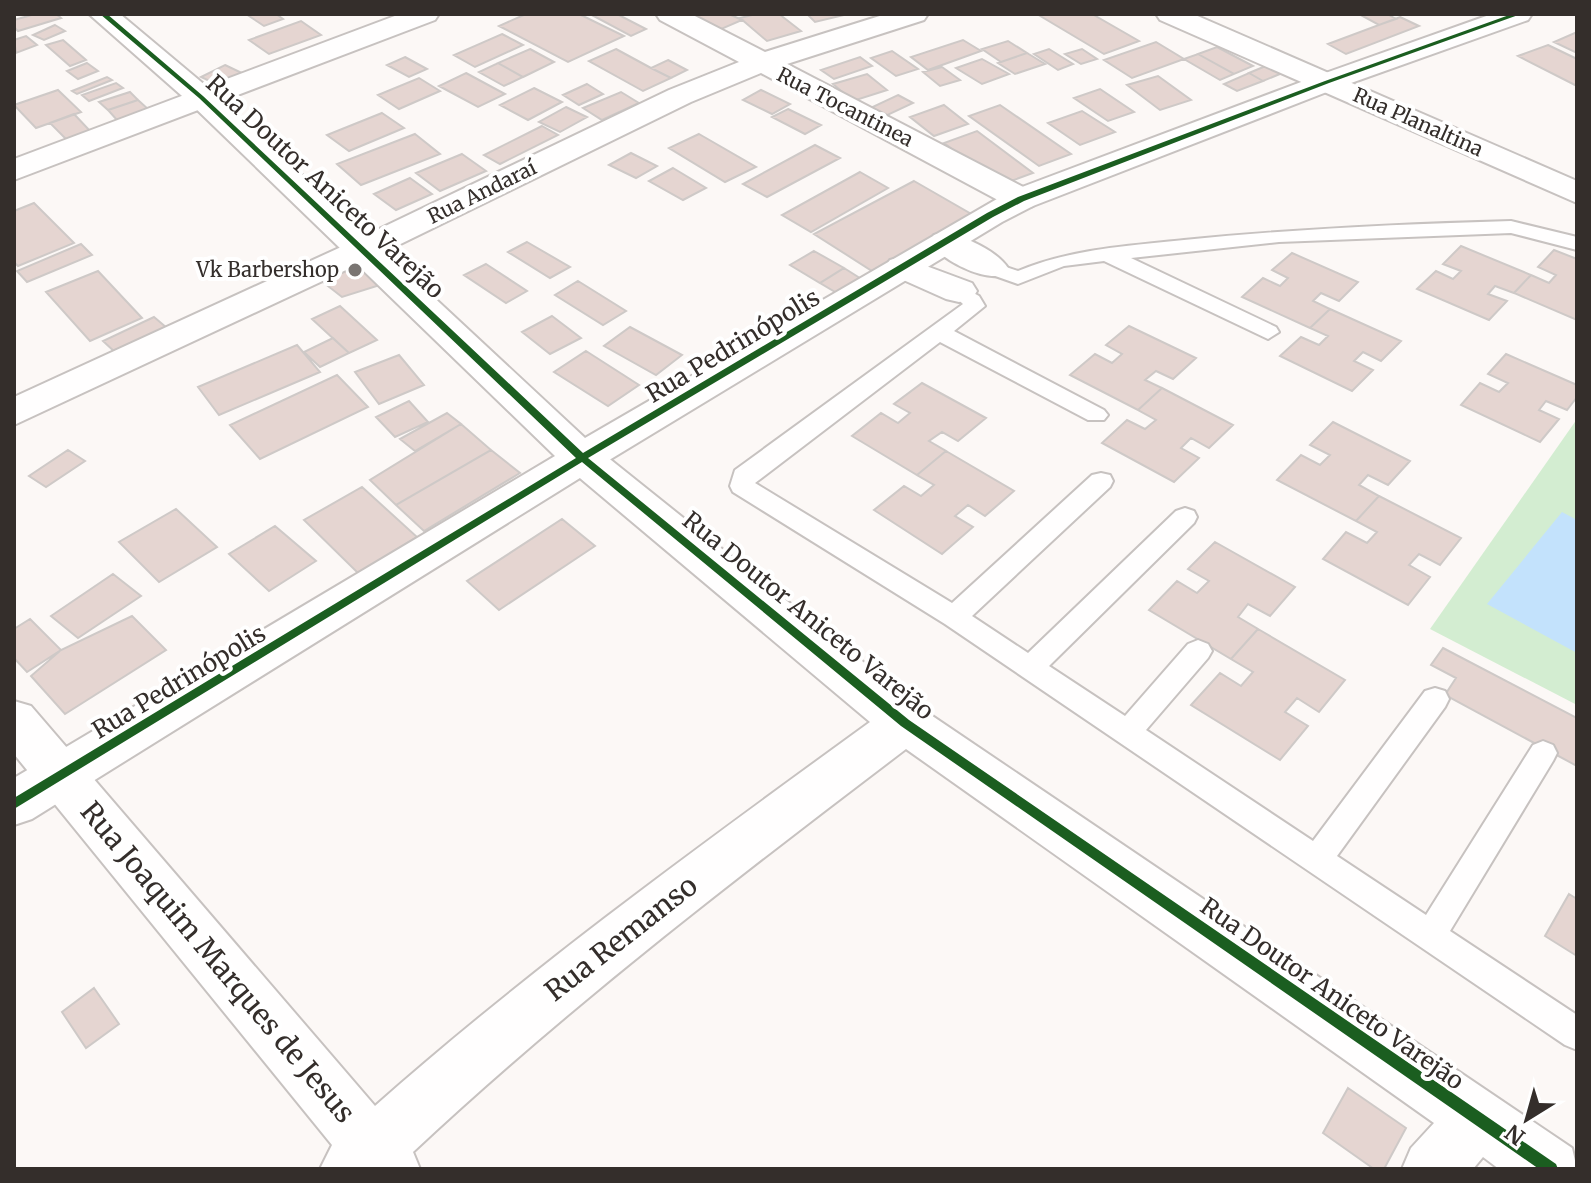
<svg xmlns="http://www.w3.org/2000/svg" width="1591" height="1183" font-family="Merriweather,serif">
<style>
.green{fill:#d3edd1}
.water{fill:#c3e2fc}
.building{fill:#e5d5d1;stroke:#cec9c7;stroke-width:2}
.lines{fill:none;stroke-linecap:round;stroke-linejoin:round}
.service-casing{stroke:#c7c2c0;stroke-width:4}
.minor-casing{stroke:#c7c2c0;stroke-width:4}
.tertiary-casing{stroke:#c7c2c0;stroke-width:4}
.service{fill:#fffefe;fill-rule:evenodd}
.minor{fill:#fffefe;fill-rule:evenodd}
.tertiary{fill:#fffefe;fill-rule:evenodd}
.cycleway-casing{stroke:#fff;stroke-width:5}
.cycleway{fill:#1b5e20;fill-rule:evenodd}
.poi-dot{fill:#7a7572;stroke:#fff;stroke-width:3}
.labels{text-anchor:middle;stroke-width:8;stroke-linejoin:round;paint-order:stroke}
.far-street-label{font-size:20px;fill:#342e2b;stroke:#fff}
.far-poi-label{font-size:20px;fill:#342e2b;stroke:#fff;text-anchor:end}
.street-label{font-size:24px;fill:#342e2b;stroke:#fff}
.near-street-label{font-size:28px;fill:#342e2b;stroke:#fff}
</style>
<rect width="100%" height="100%" fill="#fcf8f6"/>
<path class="green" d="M1577,419V705L1430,629Z"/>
<path class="water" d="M1562,512L1577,520V653L1487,604Z"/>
<path class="building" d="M35,14H56L61,18L18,31L14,27V20Z
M246,14H276L283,19L264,26Z
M526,14H579L624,36L568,62L499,26Z
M590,14H617L646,29L631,36Z
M686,14H729L742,20L719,30Z
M756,14H779L801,31L767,41L740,18Z
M807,14H848L815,22Z
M1037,14H1092L1139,41L1104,54Z
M1359,14H1387L1396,19L1379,25Z
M1400,17L1419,26L1346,54L1328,44Z
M301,21L321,35L269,54L249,40Z
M55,25L65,31L44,40L33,35Z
M1577,32V53L1554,42Z
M502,34L523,45L475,67L454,55Z
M26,36L37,45L16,53L14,40Z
M63,40L86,60L70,66L46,45Z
M963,40L981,51L928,70L911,57Z
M1008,41L1027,53L1001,62L982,49Z
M1156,42L1184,59L1132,78L1104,60Z
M1548,45L1577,59V86L1518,56Z
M1217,47L1253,66L1234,74L1198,54Z
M530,49L554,62L523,77L498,63Z
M616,49L651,68L671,78L643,91L589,61Z
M1049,49L1073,64L1058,70L1034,54Z
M1082,49L1097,59L1081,64L1065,54Z
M892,51L918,69L896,76L871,58Z
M1027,53L1045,64L1015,74L998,63Z
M1198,54L1234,74L1220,80L1184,59Z
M405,57L427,69L409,77L387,65Z
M860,57L872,66L834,79L821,70Z
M982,59L1009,74L982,84L956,68Z
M668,60L687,70L671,78L651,68Z
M87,63L98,71L78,79L67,71Z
M498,63L523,77L504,86L479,72Z
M1273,63L1287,71L1263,81L1249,73Z
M225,65L242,73L218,85L201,77Z
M942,67L960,80L940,86L923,72Z
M466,73L505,94L478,107L439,86Z
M1249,73L1263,81L1237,91L1224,84Z
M867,74L887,90L853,101L833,84Z
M1158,76L1191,100L1160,110L1127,85Z
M107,77L112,80L77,94L72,91Z
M419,78L440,91L399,109L378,95Z
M116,83L123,88L89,101L82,95Z
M587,84L603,94L579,105L563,95Z
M534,88L562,102L528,120L500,105Z
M1100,89L1134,112L1108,121L1074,98Z
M58,90L81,112L36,128L14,105Z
M761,90L790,104L772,114L743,100Z
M130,92L138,100L108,110L99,102Z
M621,92L639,103L602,120L583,108Z
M898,95L913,103L879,119L864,111Z
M138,100L148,109L117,120L108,110Z
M944,105L968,124L934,136L910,117Z
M1000,105L1071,154L1039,166L969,116Z
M566,107L587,117L560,132L539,122Z
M788,109L821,125L805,134L772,117Z
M1082,111L1115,132L1080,145L1048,123Z
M382,113L404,128L349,151L327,135Z
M74,114L92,133L68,141L50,123Z
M542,126L558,135L500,164L484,155Z
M977,131L1033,173L1000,185L944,143Z
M415,134L440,154L361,185L337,164Z
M699,134L756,167L725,182L669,148Z
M815,145L840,158L767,197L743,184Z
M631,153L657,166L636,178L609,165Z
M462,154L486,171L440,191L416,173Z
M673,168L706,188L683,200L649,181Z
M860,172L888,188L811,232L782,215Z
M410,178L432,194L396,210L374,194Z
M914,181L973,215L872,271L814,234Z
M34,203L74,243L18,266L14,262V211Z
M527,242L570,267L550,278L508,252Z
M81,244L92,255L27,282L17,271Z
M1461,246L1531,275L1514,293L1495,286L1488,294L1507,301L1489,320L1417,289L1436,271L1453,279L1461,271L1443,264Z
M1554,250L1577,259V320L1514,293L1531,275L1549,283L1556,275L1538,267Z
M814,251L844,268L820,283L790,265Z
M1292,253L1358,282L1339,301L1321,293L1313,301L1330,309L1310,328L1242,297L1263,278L1280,286L1288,278L1272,270Z
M361,261L383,284L342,297L319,279Z
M486,264L527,291L506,303L464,275Z
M844,268L866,282L842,296L820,283Z
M98,271L142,318L90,341L46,292Z
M578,281L626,311L603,325L555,295Z
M340,306L377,340L349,353L312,319Z
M1330,309L1401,341L1381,361L1363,352L1354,361L1373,370L1352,391L1280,356L1301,337L1319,345L1328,336L1310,328Z
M552,316L581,338L550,354L522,332Z
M154,317L167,328L116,353L103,341Z
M1129,326L1196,358L1173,379L1156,371L1145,380L1162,388L1138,410L1070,375L1095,354L1112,363L1122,354L1106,345Z
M630,327L682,355L656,375L604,346Z
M333,338L349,353L320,367L304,352Z
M297,345L320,372L219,415L198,387Z
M586,351L639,385L608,406L554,372Z
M1506,354L1577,385V397L1567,410L1546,401L1539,410L1559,419L1540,442L1461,405L1480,383L1499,392L1508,383L1488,374Z
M399,355L424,385L379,404L355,372Z
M337,375L368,407L260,459L230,425Z
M922,383L986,418L958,441L942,432L929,441L946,451L917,475L852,436L881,413L898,423L910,413L894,404Z
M1162,388L1233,425L1209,448L1191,438L1181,448L1199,458L1174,482L1102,443L1127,420L1145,429L1156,420L1138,410Z
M409,401L428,422L395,437L376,417Z
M447,413L461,424L415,451L400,439Z
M1333,422L1410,461L1388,485L1368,475L1359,485L1379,496L1356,521L1277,480L1301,455L1320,465L1330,455L1310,445Z
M461,424L491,450L396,505L370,480Z
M68,450L85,461L46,487L29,476Z
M491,450L520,473L424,531L396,505Z
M946,451L1014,491L985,516L968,505L955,516L973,527L942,554L874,510L904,486L921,496L934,485L917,475Z
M362,487L417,537L358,573L304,520Z
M1379,496L1461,538L1440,565L1419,554L1409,565L1430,577L1408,605L1323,559L1346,532L1367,543L1377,532L1356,521Z
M176,509L217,547L159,582L119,542Z
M562,519L595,546L499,610L467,581Z
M275,526L316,561L269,591L229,554Z
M1215,542L1295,587L1270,616L1248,604L1238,617L1258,629L1231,659L1149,610L1177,581L1197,593L1209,581L1188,569Z
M113,574L141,596L78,638L51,616Z
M132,616L166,650L65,714L31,676L61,650Z
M30,619L61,650L27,672L14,658V629Z
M1258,629L1345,680L1319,712L1297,698L1285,712L1308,726L1280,760L1191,705L1220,673L1241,686L1253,672L1231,659Z
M1443,648L1577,718V766L1445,695L1456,678L1431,665Z
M1569,894L1577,899V956L1545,936Z
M94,988L119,1024L86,1048L62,1012Z
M1348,1088L1406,1128L1384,1169H1374L1323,1133Z"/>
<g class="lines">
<defs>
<path id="service" d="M1511,221L1577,237V250L1511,233L1279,242L1131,258L1276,327L1279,332L1268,339L1104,261L1064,266L1018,284L984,272L981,268L991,262L1018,271C1071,249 1127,246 1184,240C1293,229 1402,224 1511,221Z
M959,285L979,296L985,306L954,331L1104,410L1108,415L1104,420H1088L940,342L755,483L952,603L1092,475L1101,473L1110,475L1113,481L1110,487L972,616L1028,653L1176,511L1185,508L1194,511L1197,517L1194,523L1049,666L1125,716L1188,644L1198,640L1208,644L1212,651L1208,658L1146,730L1313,841L1425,691L1435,688L1445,691L1449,699L1445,707L1337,856L1426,915L1533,745L1543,741L1553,745L1557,753L1553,761L1450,931L1577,1015V1050L1565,1045L945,624L733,492L730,486L735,470L963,304L949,291Z"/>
<path id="minor" d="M400,14H439L435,20L14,180V159Z
M656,14H691L765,52L886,14H928L924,20L787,64L1033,192L1037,199L1033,206L1021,209L1009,206L761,73L691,102L376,256L14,425V397L352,242L669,90L739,62L660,20Z
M1156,14H1193L1577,181V203L1160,20Z
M946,232C966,237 997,251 1008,268L1003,275C982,281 942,260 929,242L934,235Z
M902,257L972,283L977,291L972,299L959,302L946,299L890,274L885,267L890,260Z
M582,444L596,448L922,709L1572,1148L1577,1169H1499L1483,1157L1473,1169H1402L1411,1148L1434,1123L906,749C736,878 569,1006 413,1152L420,1169H320L332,1145L14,754V701L31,706L375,1106C532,967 701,845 870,722L568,468L562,458L568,448Z"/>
<path id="tertiary" d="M89,14H120L212,91L585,438L1009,192L1317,76L1492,14H1532L1528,20L1337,88L1033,206L1002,222L596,468L32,819L14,825V778L555,456L190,103Z"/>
</defs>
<use href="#service" class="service-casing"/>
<use href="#minor" class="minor-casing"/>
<use href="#tertiary" class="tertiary-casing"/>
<use href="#service" class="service"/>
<use href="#minor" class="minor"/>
<use href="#tertiary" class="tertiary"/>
<defs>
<path id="cycleway" d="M100,14H107L203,96L583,453L987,213L1018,197L1325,81L1512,14H1521L1329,83L1024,201L993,217L588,458L909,720L1556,1164L1558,1169H1539L901,726L582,462L14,809V798L576,458L199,98Z"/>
</defs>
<use href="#cycleway" class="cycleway-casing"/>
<use href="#cycleway" class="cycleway"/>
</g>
<circle class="poi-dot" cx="355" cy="270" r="8"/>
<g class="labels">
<g class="far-street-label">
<text transform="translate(845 107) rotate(27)" y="7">Rua Tocantinea</text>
<text transform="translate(1418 122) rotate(24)" y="7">Rua Planaltina</text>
<text transform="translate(482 192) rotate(-26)" y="7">Rua Andaraí</text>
</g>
<g class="far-poi-label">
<text x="339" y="277">Vk Barbershop</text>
</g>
<g class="street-label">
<text transform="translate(325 187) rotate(43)" y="8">Rua Doutor Aniceto Varejão</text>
<text transform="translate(733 346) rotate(-31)" y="8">Rua Pedrinópolis</text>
<text transform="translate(808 616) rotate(39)" y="8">Rua Doutor Aniceto Varejão</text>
<text transform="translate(179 682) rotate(-31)" y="8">Rua Pedrinópolis</text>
<text transform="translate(1332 994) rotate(35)" y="8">Rua Doutor Aniceto Varejão</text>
</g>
<g class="near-street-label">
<text transform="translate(621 938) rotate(-38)" y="10">Rua Remanso</text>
<text transform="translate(218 962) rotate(50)" y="10">Rua Joaquim Marques de Jesus</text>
</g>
</g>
<rect width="1591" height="1183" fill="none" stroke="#342e2b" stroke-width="32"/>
<g transform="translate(1527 1119) rotate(217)" stroke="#ffffff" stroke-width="6" paint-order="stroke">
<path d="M0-6L14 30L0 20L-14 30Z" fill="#342e2b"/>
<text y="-12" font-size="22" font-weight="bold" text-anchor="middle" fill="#342e2b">N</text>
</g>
</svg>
